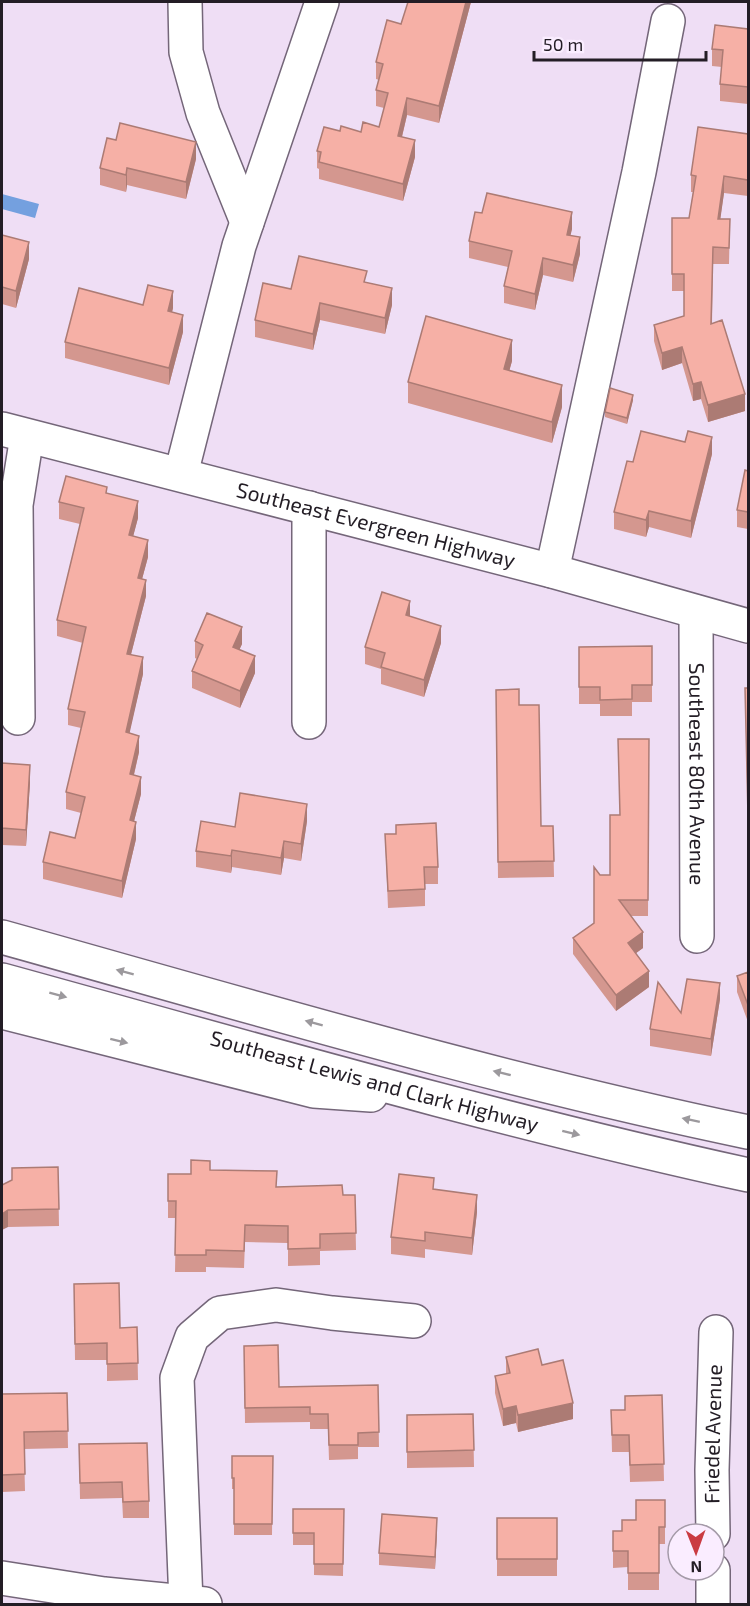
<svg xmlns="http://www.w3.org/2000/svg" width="750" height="1606" font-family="'Exo 2',sans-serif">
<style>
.water{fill:#74a0df}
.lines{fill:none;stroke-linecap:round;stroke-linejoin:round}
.minor-casing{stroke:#746679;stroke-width:36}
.highway-casing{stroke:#746679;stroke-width:36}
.minor{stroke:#fff;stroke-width:33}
.highway{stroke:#fff;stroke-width:33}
.wall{fill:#d4978f}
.shaded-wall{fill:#ac7b74}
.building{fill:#f6b0a6;stroke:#ac7b74;stroke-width:1.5}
.oneway{fill:#9c999d}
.labels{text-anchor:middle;stroke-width:4.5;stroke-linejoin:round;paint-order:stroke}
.street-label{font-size:21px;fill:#231d25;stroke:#faedff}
</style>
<rect width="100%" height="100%" fill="#efdef5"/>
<path class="water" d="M2,194L39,204L35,218L2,209Z"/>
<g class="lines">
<defs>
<g id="minor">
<path d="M185,2L186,52L203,113L247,222"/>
<path id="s1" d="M2,429L552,571L748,626"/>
<path d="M181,474L239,246L322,2"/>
<path d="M552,571L639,172L668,21"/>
<path id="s2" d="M696,612L697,936"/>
<path d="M18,718L16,505L27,436"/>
<path d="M309,722V508"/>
<path id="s3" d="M713,1534L712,1470L716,1332"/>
<path d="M713,1570V1604"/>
<path d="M2,1578L104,1594L205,1604"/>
<path d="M186,1602L177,1378L192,1337L220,1313L276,1305L332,1313L414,1321"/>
</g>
<g id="highway">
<path d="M2,937C249,1006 497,1080 748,1132"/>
<path id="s4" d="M2,980C249,1048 497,1120 748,1175"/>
<path d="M2,1012L314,1091L371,1095"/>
</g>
</defs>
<use href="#minor" class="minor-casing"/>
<use href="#highway" class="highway-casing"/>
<use href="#minor" class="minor"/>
<use href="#highway" class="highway"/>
</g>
<path class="wall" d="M471,2L439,123L407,115L402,137L415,157L403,201L319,179V169L317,168V151L340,131L361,132L379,127L384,108L376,106V90L379,80L376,79V62L401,24Z
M748,29V104L720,101V84L722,67L712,66V49Z
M748,134V196L724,193L720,219H730L729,264H713L712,324L745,411L708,422L701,399L693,401L682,363L662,370L654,341V325L684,316V291H672V218H689L693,192H691V175Z
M116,140L196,159L186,199L127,185L126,192L100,185V168Z
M572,229L570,235L580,254L573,282L543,275L535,310L504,303V286L508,267L469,258V241Z
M2,235L29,259L16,308L2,304Z
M367,283L392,305L385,334L320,320L313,350L255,337V320L291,289Z
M143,305L173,308L172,312L183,332L169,385L65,358V342Z
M512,361L509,371L562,407L552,443L408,403V382Z
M633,400L627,424L605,417V412Z
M712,454L691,538L649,527L646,537L614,529V512L633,462Z
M748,471V529L737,527V510Z
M107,493L138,518L133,536L148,557L142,579L146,596L131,654L143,674L129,733L139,752L134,775L141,794L134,821L136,839L122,898L43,879V862L75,838L81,813L66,809V792L81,728L68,725V709L83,643L57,636V620L80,524L59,519V502Z
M410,617L441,643L424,697L381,684V669L365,664V647Z
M195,641L242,644L239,650L255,673L240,708L192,688V671L197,659L195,658Z
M652,646V702H632V716H600V704H579V647Z
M745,688H748V833Z
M496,690L519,705L541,826H553L554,877L498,878Z
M649,739L648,916H631L643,948L636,953L649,987L616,1011L573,954V938L594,923L610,875L620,815Z
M2,763L30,782L26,846L2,845Z
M307,821L301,861L284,858L281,875L232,867L231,873L196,867V851L235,827Z
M385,834L438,867V884H425V906L388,908Z
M748,972V1022L737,992V976Z
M720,999L711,1056L650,1046V1029L681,1013Z
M58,1167L59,1226L8,1227L2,1185Z
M210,1170L277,1187L343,1195H355L356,1250L320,1251V1265L288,1266V1243L245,1242L244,1268L206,1267V1272H175L176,1218H168V1174H191Z
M434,1189L477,1212L472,1255L425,1249V1258L391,1254V1237Z
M74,1284L120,1328L137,1327L138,1380L107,1381V1360H75Z
M244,1346L279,1387L378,1385L379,1447H358V1459L329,1460L328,1429H310V1422L245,1423Z
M506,1357L542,1365L573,1419L518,1432L516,1423L503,1426L495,1393V1376L506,1374Z
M67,1393L68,1448L24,1449L25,1491L2,1492V1394Z
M662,1395L664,1481L630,1482L629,1452H612L611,1410H625Z
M473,1414L474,1467L407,1468V1415Z
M79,1444L149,1501V1518H123L122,1498L80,1499Z
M232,1456H273L272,1535H234V1489H232Z
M665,1500V1544H659V1590H628V1567L613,1568V1531H622L636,1520Z
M293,1509H344L343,1576L314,1575V1545H293Z
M497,1518H557V1576H497Z
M437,1530L435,1569L379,1565V1553Z"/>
<path class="shaded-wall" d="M466,2H471L439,123V106Z
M407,98V115L398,153V136Z
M415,140V157L403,201V184Z
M196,142V159L186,199V182Z
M127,168V185L126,192V175Z
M724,176V193L718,236V219Z
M572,212V229L567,251V235Z
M580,237V254L573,282V265Z
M29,242V259L16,308V291Z
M543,258V275L535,310V294Z
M392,288V305L385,334V318Z
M173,291V308L168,328V311Z
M320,303V320L313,350V334Z
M183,315V332L169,385V368Z
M512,340V361L504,390V369Z
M682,347V363L662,370V353Z
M701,382V399L693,401V384Z
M562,385V407L552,443V422Z
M745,394V411L708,422V405Z
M633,395V400L627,424V418Z
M712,437V454L691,538V521Z
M138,501V518L129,552V535Z
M649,511V527L646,537V520Z
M148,540V557L138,594V578Z
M146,580V596L127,670V654Z
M410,601V618L406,615Z
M441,626V643L424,697V680Z
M242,627V644L233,664V647Z
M255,656V673L240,708V691Z
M143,657V674L126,749V732Z
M139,736V752L130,791V774Z
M30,765V782L26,846V830Z
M141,777V794L130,837V820Z
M307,804V821L301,861V844Z
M136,822V839L122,898V881Z
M284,841V858L281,875V858Z
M232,850V867L231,873V856Z
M643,932V948L628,959V943Z
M649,971V987L616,1011V995Z
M720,983V999L711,1056V1039Z
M477,1195V1212L472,1255V1238Z
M8,1210V1227L2,1230V1214Z
M573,1403V1419L518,1432V1415Z
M516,1406V1423L503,1426V1409Z
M437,1518V1530L435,1569V1557Z"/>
<path class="building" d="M408,2H466L439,106L407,98L398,136L415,140L403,184L319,162L321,152L317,151L324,127L340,131L341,126L361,132L363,122L379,127L388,93L376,90L383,64L376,62L387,20L401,24Z
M715,25L748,29V87L720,84L723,50L712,49Z
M120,123L196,142L186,182L127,168L126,175L100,168L107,138L116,140Z
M698,127L748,134V180L724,176L718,219H730L729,248L713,247L711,324L722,320L745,394L708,405L701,382L693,384L682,347L662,353L654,325L684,316V274H672V218H689L696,176L691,175Z
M487,193L572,212L567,235L580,237L573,265L543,258L535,294L504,286L512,251L469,241L475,212L482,213Z
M2,235L29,242L16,291L2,287Z
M299,256L367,271L364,282L392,288L385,318L320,303L313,334L255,320L263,283L291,289Z
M148,285L173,291L168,311L183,315L169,368L65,342L79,288L143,305Z
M426,316L512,340L504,369L562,385L552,422L408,382Z
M610,388L633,395L627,418L605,412Z
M641,431L685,442L688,431L712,437L691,521L649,511L646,520L614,512L627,461L633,462Z
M745,470L748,471V512L737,510Z
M66,476L107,487L106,493L138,501L129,535L148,540L138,578L146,580L127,654L143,657L126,732L139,736L130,774L141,777L130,820L136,822L122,881L43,862L50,832L75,838L85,797L66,792L85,712L68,709L86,627L57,620L84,508L59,502Z
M382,592L410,601L406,615L441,626L424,680L381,667L385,653L365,647Z
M207,613L242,627L233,647L255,656L240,691L192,671L203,645L195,641Z
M652,646V685H632V699L600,700V687H579V647Z
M745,688H748V816Z
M519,689V705H539L541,826H553L554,861L498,862L496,690Z
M618,739H649L648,900H619L643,932L628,943L649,971L616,995L573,938L594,923V867L600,875H610V815H620Z
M2,763L30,765L26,830L2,828Z
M240,793L307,804L301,844L284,841L281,858L232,850L231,856L196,851L201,821L235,827Z
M436,823L438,867H424L425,889L388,891L385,834H396V825Z
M748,972V1005L737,976Z
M687,979L720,983L711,1039L650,1029L658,982L681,1013Z
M191,1160L210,1161V1170L277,1171L276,1187L342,1185L343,1195H355L356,1233L320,1234V1248L288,1249V1226L245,1225L244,1251L206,1250V1255H175L176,1201H168V1174H191Z
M58,1167L59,1209L8,1210L2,1214V1185L12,1180V1168Z
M399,1174L434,1178L433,1189L477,1195L472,1238L425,1232V1241L391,1237Z
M119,1283L120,1328L137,1327L138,1363L107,1364V1343L75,1344L74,1284Z
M278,1345L279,1387L378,1385L379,1432L358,1433V1445H329L328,1414H310V1407L245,1408L244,1346Z
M538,1349L542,1365L563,1360L573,1403L518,1415L516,1406L503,1409L495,1376L510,1373L506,1357Z
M67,1393L68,1431L24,1432L25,1474L2,1475V1394Z
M662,1395L664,1464L630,1465L629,1435H612L611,1410H625V1396Z
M473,1414L474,1450L407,1452V1415Z
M147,1443L149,1501L123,1502L122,1482L80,1483L79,1444Z
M232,1456H273L272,1524H234V1478H232Z
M636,1500H665V1527H659V1573H628V1551H613V1531H622V1520H636Z
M293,1509H344L343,1564H314V1533H293Z
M382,1514L437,1518L435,1557L379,1553Z
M497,1518H557V1559H497Z"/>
<defs><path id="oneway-solid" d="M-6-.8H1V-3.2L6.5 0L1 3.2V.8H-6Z" transform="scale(1.5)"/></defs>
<g class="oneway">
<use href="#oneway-solid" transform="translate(125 972) rotate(-165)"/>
<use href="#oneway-solid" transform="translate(58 995) rotate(15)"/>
<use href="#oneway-solid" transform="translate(314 1023) rotate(-165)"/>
<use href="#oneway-solid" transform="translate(119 1041) rotate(14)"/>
<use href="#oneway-solid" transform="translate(502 1073) rotate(-166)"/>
<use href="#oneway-solid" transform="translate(691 1120) rotate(-168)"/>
<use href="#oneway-solid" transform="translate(571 1133) rotate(14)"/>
</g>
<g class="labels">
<g class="street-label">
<text dy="7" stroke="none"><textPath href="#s1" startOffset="386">Southeast Evergreen Highway</textPath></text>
<text dy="7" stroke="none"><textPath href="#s2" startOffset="162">Southeast 80th Avenue</textPath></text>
<text dy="7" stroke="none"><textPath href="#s4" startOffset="386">Southeast Lewis and Clark Highway</textPath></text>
<text dy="7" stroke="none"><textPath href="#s3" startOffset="100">Friedel Avenue</textPath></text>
</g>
</g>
<rect width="750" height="1606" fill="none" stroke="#231d25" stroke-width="6"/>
<g transform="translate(696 1552) rotate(179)"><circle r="28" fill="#faedff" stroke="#a49aa8" stroke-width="1.5"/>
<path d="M0-4.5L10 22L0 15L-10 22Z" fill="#ca3b42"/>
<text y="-9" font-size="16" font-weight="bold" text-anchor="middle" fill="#231d25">N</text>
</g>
<path d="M534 51v9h172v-9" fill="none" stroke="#231d25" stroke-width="3"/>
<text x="543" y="51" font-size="18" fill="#231d25" stroke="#faedff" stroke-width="4.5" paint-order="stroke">50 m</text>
</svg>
